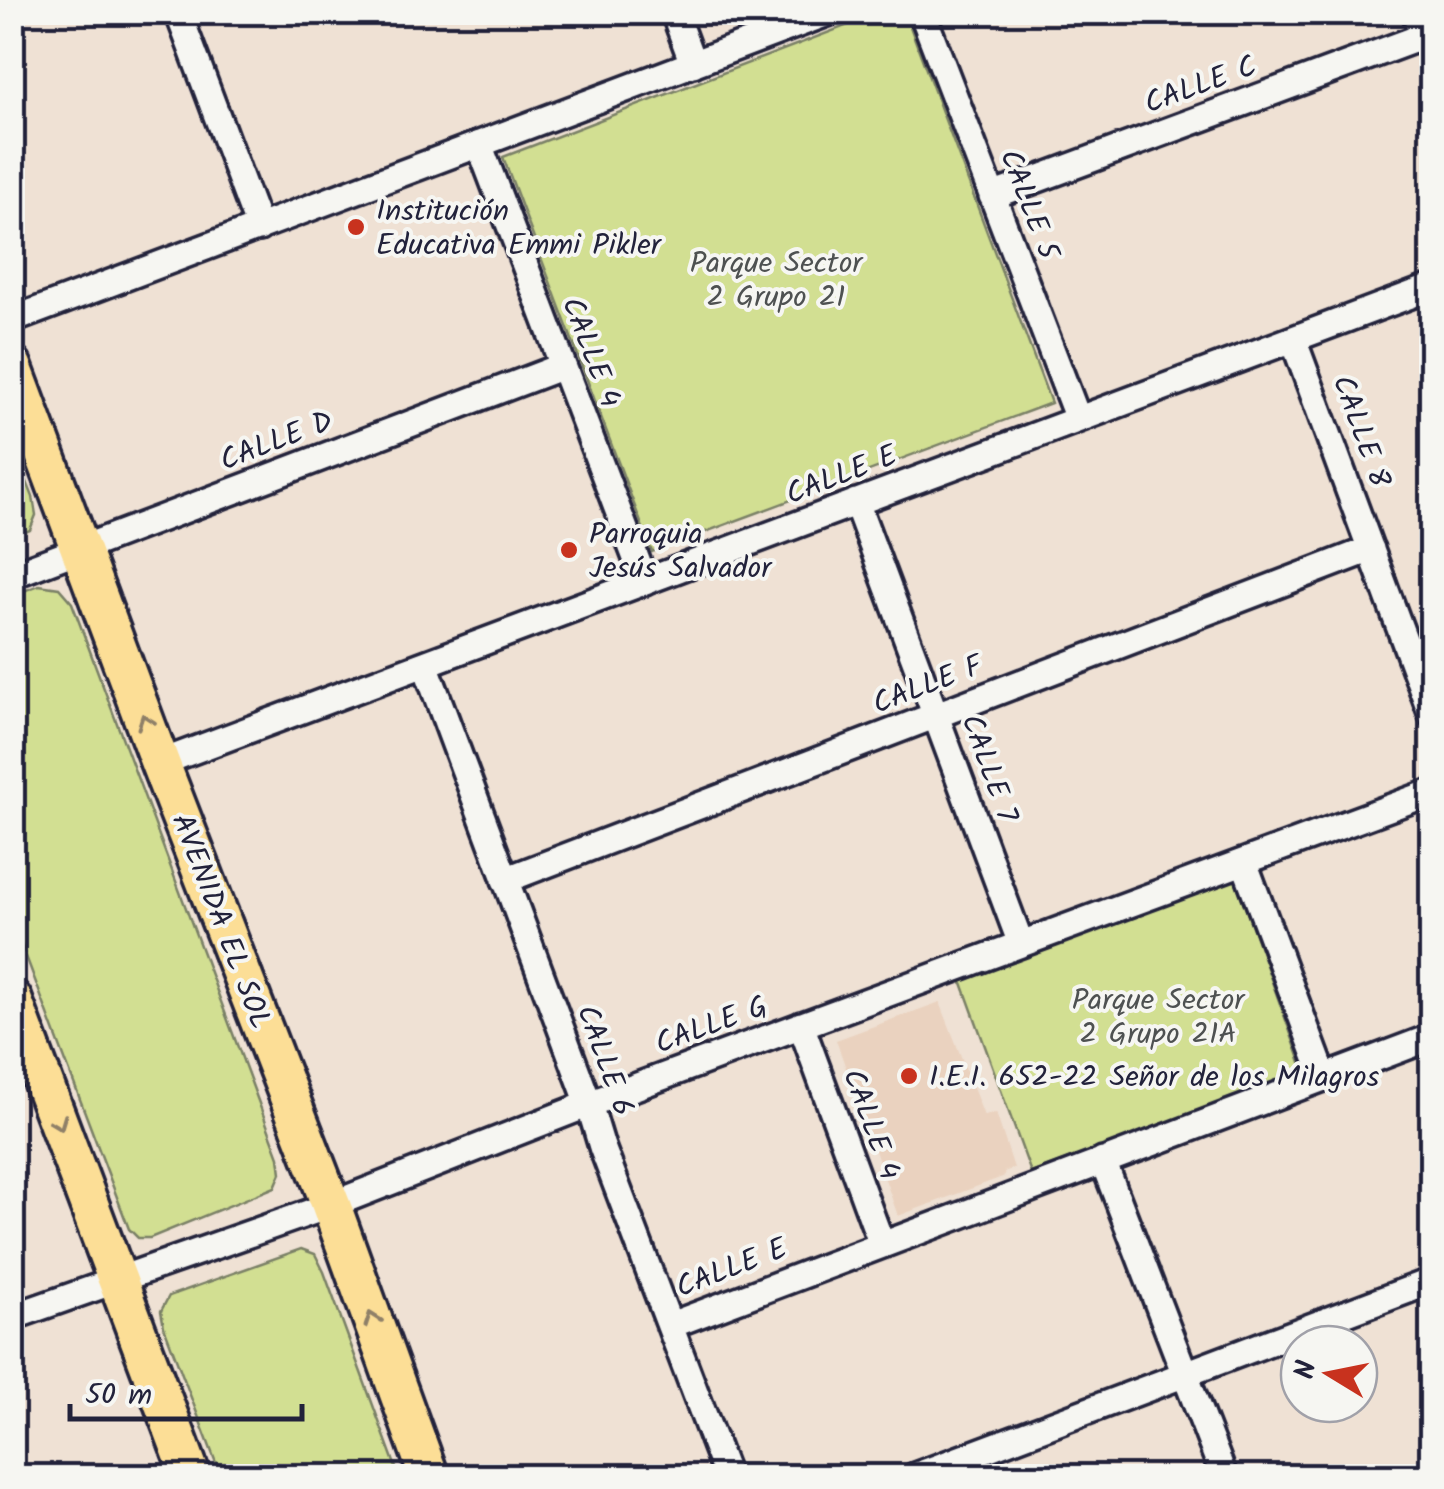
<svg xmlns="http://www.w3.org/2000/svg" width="1444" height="1489" font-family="Kalam,sans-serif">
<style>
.built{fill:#ead2bf}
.green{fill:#d2df92;stroke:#7a8066;stroke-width:2.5}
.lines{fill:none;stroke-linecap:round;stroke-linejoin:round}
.street-casing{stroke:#22223b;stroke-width:32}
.secondary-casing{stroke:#22223b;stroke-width:42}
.primary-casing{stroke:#22223b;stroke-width:45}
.street{stroke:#f6f6f2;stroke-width:25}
.secondary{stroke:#f6f6f2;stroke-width:35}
.primary{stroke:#fcde96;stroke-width:38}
.oneway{stroke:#8f8068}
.poi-dot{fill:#c8321e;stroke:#f6f6f2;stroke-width:4}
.labels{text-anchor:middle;stroke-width:8;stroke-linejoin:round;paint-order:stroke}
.street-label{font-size:30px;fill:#22223b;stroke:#f6f6f2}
.poi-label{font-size:30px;fill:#22223b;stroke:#f6f6f2;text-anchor:start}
.park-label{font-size:30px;fill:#4e5151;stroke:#f6f6f2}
</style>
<rect width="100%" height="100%" fill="#efe1d4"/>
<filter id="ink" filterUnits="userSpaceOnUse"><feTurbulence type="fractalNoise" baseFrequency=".01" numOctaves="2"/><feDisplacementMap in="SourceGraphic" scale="20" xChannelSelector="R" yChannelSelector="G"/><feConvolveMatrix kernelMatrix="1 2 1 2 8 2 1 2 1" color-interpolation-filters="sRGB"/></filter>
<g filter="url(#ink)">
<path class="built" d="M940,1002L984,1116L996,1113L1014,1168L1004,1172L1005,1176L898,1216L836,1040Z"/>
<path class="green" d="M882,12L905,13L1051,403L652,552L503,157Z
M12,444L33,497L36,515L30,530L13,537Z
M39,585L59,588L72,603L279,1157L281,1173L275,1187L150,1238H138L129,1229L13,922V595Z
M1235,879L1305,1073L1031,1173L961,980Z
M301,1249L315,1254L324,1272L399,1476H221L164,1327L161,1311L169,1296Z"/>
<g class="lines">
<defs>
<path id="street" d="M178,12L259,228
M674,12L693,64
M922,12L1078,419
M479,144L645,582
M992,196L1432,33
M12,320L830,12
M1293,339L1432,715
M856,502L1021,944
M12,575L563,366
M425,664L589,1104L602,1147L727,1476
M160,763L1432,287
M1244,862L1324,1077
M505,880L1371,549
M801,1025L882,1245
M1103,1161L1224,1476
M12,1317L331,1205L589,1104L1432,792
M671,1325L1432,1037
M915,1476L1432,1281"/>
<path id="secondary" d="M1420,12L1432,42"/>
<path id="primary" d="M12,366L160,763L331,1205L429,1476
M12,999L191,1476"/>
</defs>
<use href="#street" class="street-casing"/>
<use href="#secondary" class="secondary-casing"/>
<use href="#primary" class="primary-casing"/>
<use href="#street" class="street"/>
<use href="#secondary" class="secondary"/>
<use href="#primary" class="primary"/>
</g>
<defs><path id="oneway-chevron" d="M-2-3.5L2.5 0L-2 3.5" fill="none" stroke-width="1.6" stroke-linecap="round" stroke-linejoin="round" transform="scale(2.5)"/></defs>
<g class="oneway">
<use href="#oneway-chevron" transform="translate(145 721) rotate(-110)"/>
<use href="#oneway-chevron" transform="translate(59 1123) rotate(69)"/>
<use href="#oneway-chevron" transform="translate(372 1319) rotate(-110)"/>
</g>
</g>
<g class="poi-dot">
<circle cx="356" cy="227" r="10"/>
<circle cx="569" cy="550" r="10"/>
<circle cx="909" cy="1076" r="10"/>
</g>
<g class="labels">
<g class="street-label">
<text transform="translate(1200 84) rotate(-20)" y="10">CALLE C</text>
<text transform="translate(1030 204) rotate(69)" y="10">CALLE 5</text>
<text transform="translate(592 352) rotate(69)" y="10">CALLE 4</text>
<text transform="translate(1362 431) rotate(70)" y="10">CALLE 8</text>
<text transform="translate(276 440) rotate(-21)" y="10">CALLE D</text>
<text transform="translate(841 474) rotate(-21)" y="10">CALLE E</text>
<text transform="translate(927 684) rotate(-21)" y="10">CALLE F</text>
<text transform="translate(990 768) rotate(70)" y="10">CALLE 7</text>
<text transform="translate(222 921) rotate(69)" y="10">AVENIDA EL SOL</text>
<text transform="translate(711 1024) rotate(-20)" y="10">CALLE G</text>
<text transform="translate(606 1060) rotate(70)" y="10">CALLE 6</text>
<text transform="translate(872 1124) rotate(70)" y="10">CALLE 4</text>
<text transform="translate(731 1267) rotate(-21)" y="10">CALLE E</text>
</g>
<g class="poi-label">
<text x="376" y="220">Institución<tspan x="376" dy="34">Educativa Emmi Pikler</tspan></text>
<text x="589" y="543">Parroquia<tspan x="589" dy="34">Jesús Salvador</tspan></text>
<text x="929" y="1086">I.E.I. 652-22 Señor de los Milagros</text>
</g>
<g class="park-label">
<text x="776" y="272">Parque Sector<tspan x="776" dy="34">2 Grupo 21</tspan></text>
<text x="1158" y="1009">Parque Sector<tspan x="1158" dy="34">2 Grupo 21A</tspan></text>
</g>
</g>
<rect width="1444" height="1489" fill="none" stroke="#f6f6f2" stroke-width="50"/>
<rect x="25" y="25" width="1394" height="1439" fill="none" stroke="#22223b" stroke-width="4" filter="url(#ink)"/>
<g transform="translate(1329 1374) rotate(280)"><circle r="48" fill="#f6f6f2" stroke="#a1a1a9" stroke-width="2.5"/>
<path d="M0-8L18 38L0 25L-18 38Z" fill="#c8321e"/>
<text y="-15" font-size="28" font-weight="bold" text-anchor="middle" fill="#22223b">N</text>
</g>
<path d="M70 1404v15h232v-15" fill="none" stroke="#22223b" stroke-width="5"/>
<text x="85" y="1404" font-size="30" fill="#22223b" stroke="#f6f6f2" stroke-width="8" paint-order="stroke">50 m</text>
</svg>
